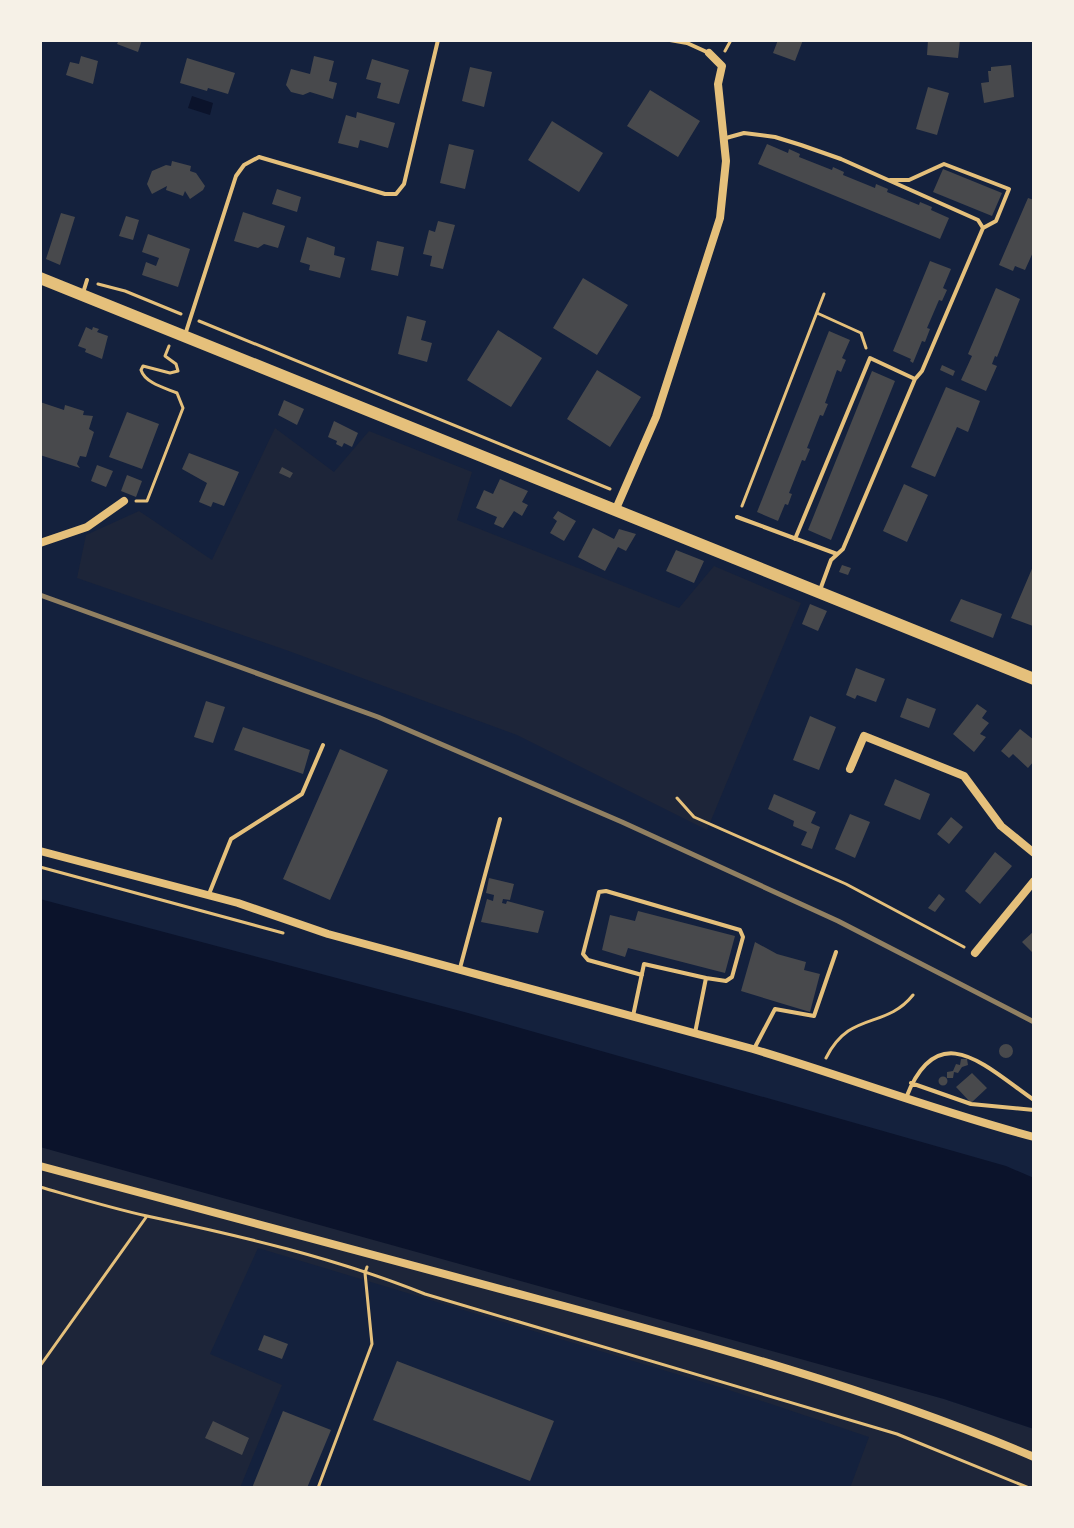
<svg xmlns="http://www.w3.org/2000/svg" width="1074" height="1528" font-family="'Golos Text',sans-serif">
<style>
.green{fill:#1d2539}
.water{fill:#0b132b}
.building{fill:#48494c}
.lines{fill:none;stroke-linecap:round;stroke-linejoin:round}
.path{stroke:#e5c07b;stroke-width:3}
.service{stroke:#e5c07b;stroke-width:4}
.minor{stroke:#e5c07b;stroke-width:8}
.primary{stroke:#e5c07b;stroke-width:12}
.rail{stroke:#918062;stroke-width:5}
</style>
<rect width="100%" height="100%" fill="#14213d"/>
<path class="green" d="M275,428L334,472L369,431L472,472L457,520L679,608L714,566L801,603L707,830L517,735L286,650L77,578L86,535L139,511L212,560Z
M40,1130L944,1399L1034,1429V1488H850L869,1437L726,1389L258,1248L210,1354L282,1385L240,1488H40Z"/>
<path class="water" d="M192,96L213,103L210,115L188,108Z
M40,899L468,1013L1006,1166L1034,1178V1429L944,1399L40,1147Z"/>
<path class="building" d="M119,40H142L138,52L117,44Z
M778,40H803L795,61L773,53Z
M928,40H960L958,58L927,55Z
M81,56L98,61L93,84L66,75L70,62L79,64Z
M314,56L334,61L329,81L337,83L333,99L310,92L303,95L291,92L286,85L291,69L310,74Z
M187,58L235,73L228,94L208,88L207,91L180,83Z
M372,59L409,70L399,104L377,98L381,83L366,79Z
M1011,65L1014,97L984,103L981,83L989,82L988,71H991V67Z
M470,67L492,72L484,107L462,101Z
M928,87L949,93L937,135L916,129Z
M650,90L700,121L678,157L627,126Z
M357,112L395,123L388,148L360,140L358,148L338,143L346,115L356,118Z
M552,121L603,153L579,192L528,160Z
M449,144L474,150L465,189L440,183Z
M767,144L788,153L789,149L800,154L799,157L832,170L833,167L844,172L843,175L875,188L876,184L888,189L887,192L919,205L920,202L932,207L931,210L949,218L940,239L758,164Z
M172,161L191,166L190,171L196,173L205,186L203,190L190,199L185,191L183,196L166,190L167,186L152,194L147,184L152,171L166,165L171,166Z
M943,169L1002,193L992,216L933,192Z
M277,189L301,197L297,212L272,204Z
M1028,198L1034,200V250L1025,270L1015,266L1013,271L999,265Z
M243,212L285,226L278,248L264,244L258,248L234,241Z
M61,213L75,217L60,265L46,259Z
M126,216L139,220L133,240L119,236Z
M438,221L455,225L443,269L430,266L432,256L423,254L429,230L435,232Z
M148,234L190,249L178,287L142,275L146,262L156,266L159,258L142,252Z
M307,237L335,247L334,255L345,258L340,278L309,270L310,265L300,262Z
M377,241L404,247L398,276L371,270Z
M930,261L951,269L943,288L947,290L942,301L939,300L927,328L930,329L925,342L922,341L913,363L910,361L911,359L893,351Z
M583,278L628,305L597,355L553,328Z
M996,288L1020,299L997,357L995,356L992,364L997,366L986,391L961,380L972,356L968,354Z
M407,316L426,321L421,340L432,343L427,362L398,354Z
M86,327L92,330L93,327L99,329L97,332L108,336L102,359L85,352L86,349L78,346Z
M498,330L542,358L511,407L467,380Z
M829,331L850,340L842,358L846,360L841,372L837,370L825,403L828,404L823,416L820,415L807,448L810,449L805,461L802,460L789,493L792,494L788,505L785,504L778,521L757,512Z
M942,365L955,371L953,376L940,370Z
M597,370L641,397L610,447L567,419Z
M872,371L895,381L831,540L808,530Z
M946,387L980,401L968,432L957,427L935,477L911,467Z
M284,400L304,409L297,425L278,415Z
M40,402L64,410L65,405L84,411L83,415L93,416L89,429L94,432L86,457L80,456L77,464L80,468L40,455Z
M127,412L159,424L142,469L109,457Z
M334,421L358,433L352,447L344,443L342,447L336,444L337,441L328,437Z
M189,453L239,472L224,506L213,502L211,507L199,502L207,483L182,469Z
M97,465L113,471L106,487L91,481Z
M282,467L293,473L290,478L279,473Z
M127,475L142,481L136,497L121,491Z
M500,479L528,491L522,502L528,505L522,516L514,511L503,528L494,524L497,517L476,508L484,490L493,494Z
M904,484L928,495L907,542L883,531Z
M558,511L576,521L564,541L550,533L557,521L553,518Z
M593,528L614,539L619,529L636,534L626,551L618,547L605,571L578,557Z
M676,550L704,561L694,583L666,571Z
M1034,564V623L1033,626L1011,618Z
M842,565L851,568L848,575L839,572Z
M961,599L1002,614L993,638L950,621Z
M810,604L827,611L818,631L802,624Z
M856,668L885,679L876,702L857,695L855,699L846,695Z
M907,698L936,709L929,728L900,717Z
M206,701L225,707L213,743L194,737Z
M977,704L987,711L982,718L989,723L980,734L986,737L974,752L953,734Z
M810,716L836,727L819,770L793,760Z
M243,727L310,750L303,774L234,750Z
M1020,729L1034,740V761L1028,768L1013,754L1009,758L1001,751Z
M340,749L388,770L330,900L283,879Z
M895,779L930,794L920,820L884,805Z
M774,794L816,812L811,823L820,827L812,849L801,845L807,832L793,826L794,821L768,809Z
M850,814L870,822L855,858L835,849Z
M951,817L963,827L949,844L937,834Z
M995,852L1012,866L980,904L965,891Z
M489,878L514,884L510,900L503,899L502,903L506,904L507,901L544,911L538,933L481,922L487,899L493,901L494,895L486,893Z
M939,894L945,899L935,912L928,908Z
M638,911L735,936L725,973L628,948L625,957L602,950L610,915L635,921Z
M1034,931V954L1022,942Z
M755,942L777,954L806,962L804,970L820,974L810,1012L741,991Z
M999 1051a7 7 0 1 1 14 0a7 7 0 1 1-14 0Z
M961,1059H967L968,1065L962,1067L958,1073L954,1072L953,1078H947V1072L953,1071L956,1064L960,1065Z
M972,1073L987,1088L971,1103L956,1087Z
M938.5 1081a4.5 4.5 0 1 1 9 0a4.5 4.5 0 1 1-9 0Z
M264,1335L288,1344L282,1359L258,1350Z
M397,1361L554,1421L530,1481L373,1420Z
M283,1411L331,1430L307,1488H252Z
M213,1421L249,1438L242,1455L205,1438Z"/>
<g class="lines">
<path class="path" d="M725,51L731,40
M98,284L125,291L181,314
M817,313L861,333L866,348
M199,321L610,489
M136,501H147L183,408L177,393C165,388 145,383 141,370L143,366L170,373L178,371L176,364L165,356L169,346
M742,506L824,294
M677,798L694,817L846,884L964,947
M40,867L283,933
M826,1058C850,1010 885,1030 913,995
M40,1187C75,1197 111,1208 147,1216C240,1236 336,1258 425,1294L897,1434L1029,1488
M40,1366L147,1216
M318,1488L372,1344L365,1273L367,1267"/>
<path class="service" d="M670,40L687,43L709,53
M726,138L744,133L775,137L801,145L841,159L978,220L983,228L922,371L916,378
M890,180H909L944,164L1009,189L996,221L983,228
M83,293L87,280
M185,335L236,176L244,165L259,157L385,194H396L404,184L438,40
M737,517L837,554
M795,539L870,358L915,379L843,549L831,560L820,590
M209,894L231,839L302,794L323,745
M460,968L500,819
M642,975L588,960L583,954L599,892L606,891L740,930L743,937L732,977L726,981L706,978
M633,1016L644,964L706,978L695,1033
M755,1047L775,1009L814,1016L836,952
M911,1083L971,1104L1034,1110
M906,1098C938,1015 986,1067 1034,1100"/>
<path class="minor" d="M615,511L656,417L720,218L726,161L718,84L722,66L709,53
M40,543L87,527L124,501
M850,769L864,736L964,776L1001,826L1034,853
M40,851L238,903L328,934L753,1049C847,1077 939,1112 1034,1137
M975,953L1034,881
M40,1166C206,1210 372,1254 538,1299C706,1344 874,1389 1034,1457"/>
<path class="primary" d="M40,278L1034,679"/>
<path class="rail" d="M40,595L378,717L622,822L838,921L1034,1022"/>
</g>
<rect width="1074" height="1528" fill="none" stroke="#f6f1e7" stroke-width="84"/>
</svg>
